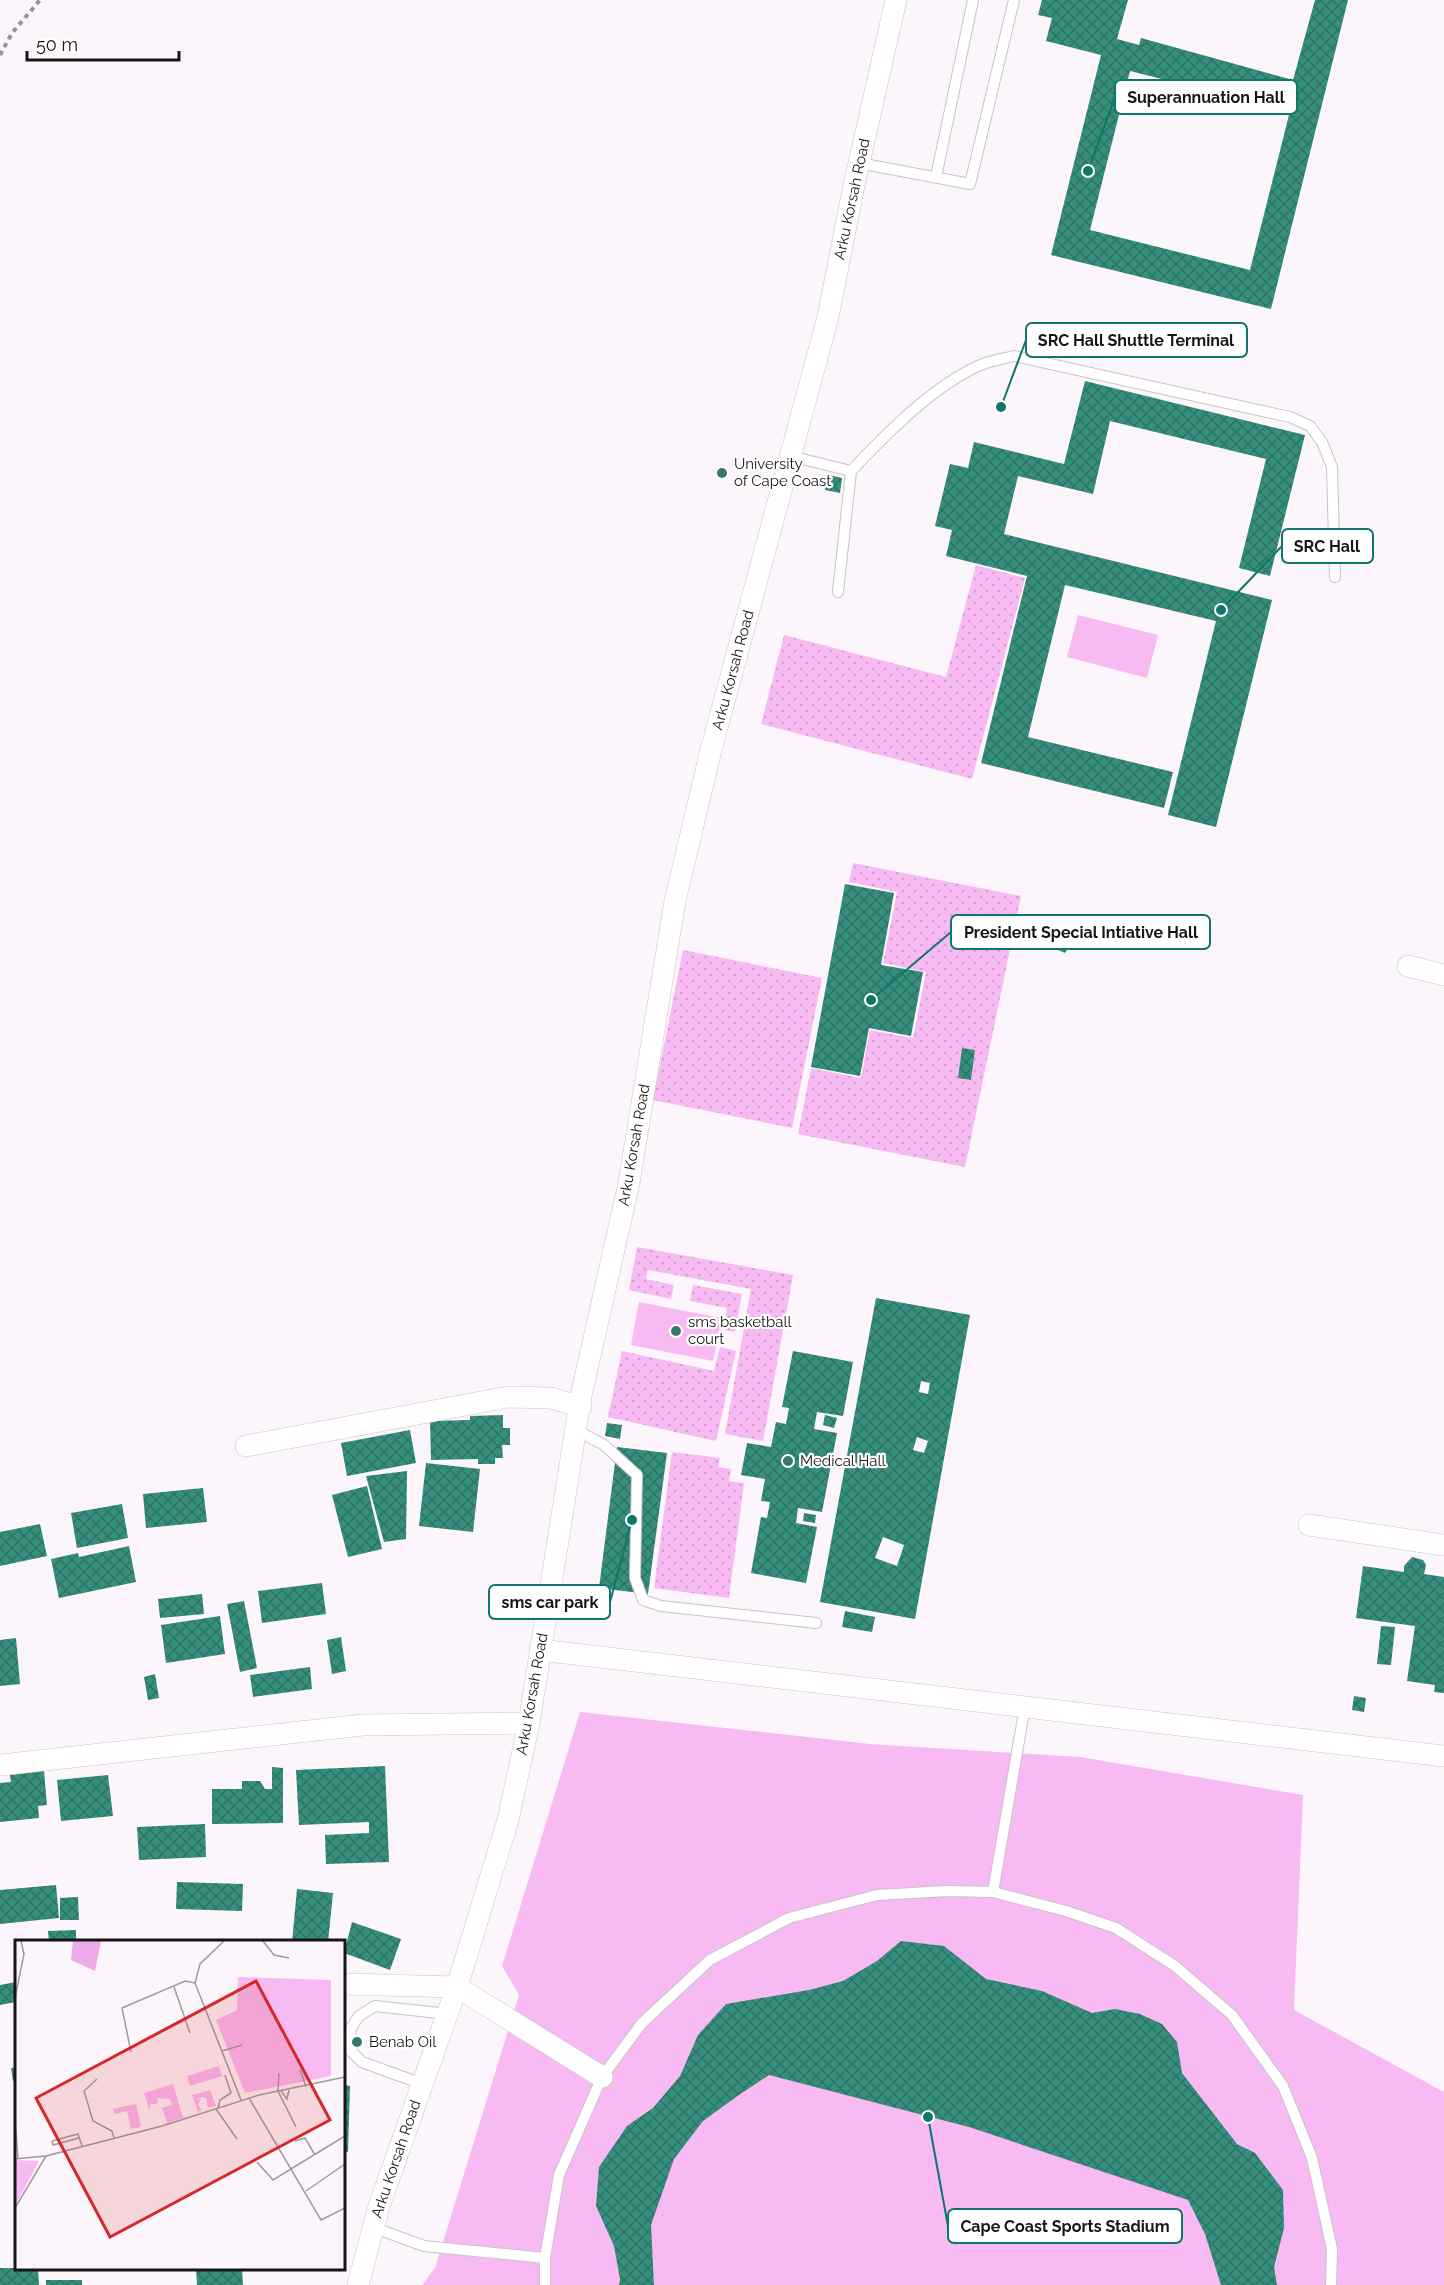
<svg xmlns="http://www.w3.org/2000/svg" width="1444" height="2285" font-family="Raleway,sans-serif">
<style>
.grass{fill:url(#grass-dots);fill-rule:evenodd}
.garden{fill:#f8baf3}
.building{fill:url(#building-cross-hatch);fill-rule:evenodd}
.lines{fill:none;stroke-linecap:round;stroke-linejoin:round}
.lane-casing{stroke:#c9c3c8;stroke-width:12}
.street-casing{stroke:#c9c3c8;stroke-width:22}
.path{stroke:#979296;stroke-width:4;stroke-dasharray:4.5 4.5;stroke-linecap:butt}
.lane{stroke:#fff;stroke-width:10}
.street{stroke:#fff;stroke-width:21}
.poi-dot{fill:#37796b;stroke:#fff;stroke-width:2}
.labels{text-anchor:middle;stroke-width:4.5;stroke-linejoin:round;paint-order:stroke}
.street-label{font-size:15px;fill:#171517;stroke:#fff}
.poi-label{font-size:15px;fill:#171517;stroke:#fff;text-anchor:start}
.inset-road{fill:none;stroke:#a09ba0;stroke-width:1.5}
.view{fill:#d62828;fill-opacity:0.15;stroke:#d62828;stroke-width:3}
.inset-edge{fill:none;stroke:#171517;stroke-width:3}
.leader{fill:none;stroke:#0f766e;stroke-width:2}
.callout-dot{fill:#0f766e;stroke:#fff;stroke-width:2}
.callout{fill:#fff;stroke:#0f766e;stroke-width:2}
.callout-label{font-size:16px;text-anchor:middle;font-weight:bold;fill:#171517}
</style>
<defs>
<pattern id="grass-dots" width="8" height="8" patternUnits="userSpaceOnUse" patternTransform="scale(1.5)"><rect width="8" height="8" fill="#f8baf3"/><path d="M2 2h.1M6 6h.1" fill="none" stroke="#d49fd0" stroke-width="1.8" stroke-linecap="round"/></pattern>
<pattern id="building-cross-hatch" width="8" height="8" patternUnits="userSpaceOnUse" patternTransform="scale(1.5)"><rect width="8" height="8" fill="#368f7d"/><path d="M0 0l8 8M0 8l8-8" fill="none" stroke="#2d7465"/></pattern>
</defs>
<rect width="100%" height="100%" fill="#fcf5fb"/>
<path class="grass" d="M976,565L1025,578L972,779L761,724L784,635L946,677Z
M853,863L1021,896L965,1167L798,1134L811,1068L861,1078L870,1030L913,1038L926,972L883,963L897,892L849,882ZM962,1049L975,1050L971,1080L958,1077Z
M683,950L822,978L792,1128L653,1100Z
M637,1247L793,1275L763,1441L725,1434L751,1289L648,1270L646,1279L674,1285L671,1299L629,1290Z
M693,1285L742,1294L735,1332L724,1330L727,1308L690,1301Z
M720,1347L736,1351L716,1441L608,1417L622,1351L714,1371Z
M672,1452L720,1458L718,1467L731,1469L729,1481L744,1483L729,1598L654,1588Z"/>
<path class="garden" d="M1078,615L1158,635L1147,678L1067,657Z
M639,1302L722,1318L713,1361L631,1345Z
M580,1712L870,1744L1080,1757L1303,1795L1294,2010L1444,2092V2285H422L435,2268L519,1995L502,1966Z"/>
<path class="building" d="M1042,0H1128L1117,39L1139,45L1141,38L1293,80L1315,0H1348L1271,309L1051,255L1101,55L1046,41L1052,18L1038,15ZM1130,71L1290,111L1250,270L1090,230Z
M1085,381L1305,435L1270,576L1239,568L1266,459L1110,421L1093,494L1018,476L1004,534L1272,600L1216,827L1168,815L1216,621L1065,585L1028,737L1173,772L1164,808L981,763L1027,576L946,556L952,530L935,526L950,464L968,468L974,442L1064,464Z
M828,475L842,478L840,493L825,490Z
M845,884L894,893L881,965L923,972L911,1036L869,1028L860,1076L811,1067Z
M1070,919L1081,925L1065,953L1054,948Z
M962,1048L975,1050L971,1080L958,1078Z
M876,1298L970,1315L915,1619L820,1602ZM921,1381L930,1383L928,1394L919,1392ZM917,1437L928,1441L924,1453L913,1450ZM883,1537L904,1545L897,1566L875,1558Z
M793,1351L853,1362L843,1416L817,1412L814,1429L837,1433L822,1512L798,1508L796,1523L817,1527L806,1583L751,1573L761,1517L767,1518L770,1502L761,1501L765,1479L741,1475L747,1443L771,1447L776,1422L786,1424L789,1408L782,1407Z
M503,1415V1428H510V1445H502L503,1458H495V1464H478V1459L431,1460L430,1421L470,1420V1416Z
M825,1415L837,1418L834,1428L823,1425Z
M607,1423L622,1425L620,1439L605,1436Z
M410,1430L416,1463L347,1476L341,1443Z
M617,1447L667,1453L648,1594L599,1588Z
M426,1463L480,1469L473,1532L419,1526Z
M407,1471L406,1539L384,1542L366,1476Z
M367,1486L382,1549L348,1557L332,1495Z
M203,1488L207,1522L146,1528L143,1494Z
M122,1504L128,1538L77,1548L71,1513Z
M804,1513L816,1515L815,1523L803,1521Z
M40,1524L47,1556L0,1566V1532Z
M129,1546L136,1582L59,1598L51,1559L78,1553L79,1557Z
M1412,1557L1423,1560L1426,1565L1424,1574L1444,1577V1693L1434,1692L1435,1685L1407,1681L1415,1626L1356,1618L1363,1566L1404,1572V1566Z
M322,1583L326,1614L262,1623L258,1591Z
M202,1594L204,1614L160,1618L158,1599Z
M244,1601L257,1668L240,1672L227,1604Z
M845,1611L875,1617L872,1632L842,1627Z
M220,1616L225,1654L166,1663L161,1625Z
M1381,1626L1395,1627L1391,1665L1377,1664Z
M341,1637L346,1671L332,1674L327,1640Z
M16,1638L20,1684L0,1686V1640Z
M310,1667L312,1689L253,1697L250,1675Z
M155,1674L159,1698L148,1700L144,1677Z
M1354,1696L1366,1698L1364,1712L1352,1710Z
M385,1766L389,1862L326,1864L325,1835L369,1833V1822L299,1825L296,1770Z
M272,1767L283,1768V1823L212,1824V1789H242V1781H260L265,1789H272Z
M44,1771L47,1805L38,1806L39,1818L0,1822V1783L11,1782L10,1775Z
M108,1775L113,1816L61,1821L57,1780Z
M205,1824L206,1857L139,1860L137,1827Z
M177,1882L243,1884L242,1911L176,1909Z
M56,1885L59,1918L0,1924V1890Z
M297,1889L333,1893L328,1942H292Z
M78,1897L79,1920H60V1898Z
M352,1922L401,1939L390,1970L344,1953Z
M76,1930V1942H49L48,1931Z
M901,1941L944,1946L986,1979L1042,1991L1092,2013L1115,2009L1140,2014L1162,2024L1177,2042L1182,2073L1237,2144L1255,2153L1283,2190L1284,2228L1274,2267L1277,2285H1221L1205,2234L1188,2200L969,2127L769,2075L736,2097L703,2121L674,2159L651,2225L654,2285H619L620,2279L614,2246L596,2206L599,2167L627,2126L653,2108L680,2076L698,2035L726,2004L809,1990L843,1981L877,1961Z
M16,1982V2002L0,2005V1985Z
M16,2067V2080L13,2081L11,2068Z
M344,2085L350,2086L348,2152H344Z
M0,2268H38L39,2285H0Z
M196,2268H242L243,2285H197Z
M46,2280H82V2285H46Z"/>
<g class="lines">
<defs>
<path id="lane" d="M859,163L970,184L1014,0
M936,177L973,0
M790,456L851,471C885,435 932,387 978,366C989,361 1002,359 1014,356L1290,417L1310,426L1322,442L1332,467L1335,577
M838,592L851,471
M576,1430L604,1445L637,1475L635,1578L643,1600L661,1606L816,1623
M993,1892L1025,1706
M422,2084L362,2062L349,2049L351,2028L359,2016L375,2006L448,2014
M372,2227L424,2246L545,2258
M545,2285V2258L559,2175L602,2077L642,2023L710,1960L789,1918L877,1895L947,1891L993,1892L1066,1911L1116,1928L1175,1966L1232,2015L1283,2086L1312,2158L1332,2249L1331,2285"/>
<path id="street" d="M1408,966L1444,975
M246,1446L508,1397L551,1398L581,1407
M1309,1525L1444,1545
M540,1650L1444,1756
M0,1765L363,1725L529,1723
M344,1984L457,1987L602,2077
M358,2285L379,2206L457,1987L508,1820L529,1723L581,1396L629,1183L675,901L711,750L828,317L854,185L896,0"/>
</defs>
<use href="#lane" class="lane-casing"/>
<use href="#street" class="street-casing"/>
<path class="path" d="M0,55L12,33L40,0"/>
<use href="#lane" class="lane"/>
<use href="#street" class="street"/>
</g>
<g class="poi-dot">
<circle cx="722" cy="473" r="6"/>
<circle cx="676" cy="1331" r="6"/>
<circle cx="788" cy="1461" r="6"/>
<circle cx="357" cy="2042" r="6"/>
</g>
<g class="labels">
<g class="street-label">
<text transform="translate(852 199) rotate(-78)" y="5">Arku Korsah Road</text>
<text transform="translate(733 670) rotate(-75)" y="5">Arku Korsah Road</text>
<text transform="translate(634 1145) rotate(-80)" y="5">Arku Korsah Road</text>
<text transform="translate(532 1694) rotate(-80)" y="5">Arku Korsah Road</text>
<text transform="translate(396 2159) rotate(-71)" y="5">Arku Korsah Road</text>
</g>
<g class="poi-label">
<text x="734" y="469">University<tspan x="734" dy="17">of Cape Coast</tspan></text>
<text x="688" y="1327">sms basketball<tspan x="688" dy="17">court</tspan></text>
<text x="800" y="1466">Medical Hall</text>
<text x="369" y="2047">Benab Oil</text>
</g>
</g>
<g transform="translate(15 1940)">
<rect width="330" height="330" fill="#fcf5fb"/>
<path d="M204,126L207,136L175,146L172,136ZM158,144L168,178L152,183L147,168L157,165L155,159L142,158L143,163L135,165V171L129,153ZM195,150L201,166L193,168L191,158L187,157L181,159H186L183,165L187,170L183,172L177,155ZM121,164L126,187L116,189L112,171L100,174L98,169ZM0,220L24,221L0,266Z" fill="#f8baf3"/>
<path d="M58,1H86L80,31L56,20Z" fill="#eeabe9"/>
<path d="M223,37L316,40V136L230,153L201,80L222,70Z" fill="#f8baf3"/>
<path class="inset-road" d="M209,1L185,24L180,43L226,160M248,1L259,15L274,18M159,47L175,93M0,58L9,14L6,1M207,111L227,105M116,112L107,68L170,41L180,43M285,129L291,147M264,133L263,151L281,187M82,139L69,151L78,181L97,191L99,198M266,151L272,159L274,150M234,158L306,280L330,268M203,168L205,160L216,153L210,135M201,169L222,199M0,180L3,219M37,201L63,194L67,206M37,201L38,205L64,198M280,201L290,198L300,215M0,219L30,216M242,222L258,240L330,196M291,251L330,224M0,268L31,216L147,186L244,155L330,137"/>
<path class="view" d="M241,41L315,180L95,297L21,158Z"/>
<rect width="330" height="330" class="inset-edge"/>
</g>
<path class="leader" d="M1088 171L1115 97M1001 407L1026 340M1221 610L1282 546M871 1000L951 932M632 1520L610 1602M928 2117L948 2226"/>
<g class="callout-dot">
<circle cx="1088" cy="171" r="6"/>
<circle cx="1001" cy="407" r="6"/>
<circle cx="1221" cy="610" r="6"/>
<circle cx="871" cy="1000" r="6"/>
<circle cx="632" cy="1520" r="6"/>
<circle cx="928" cy="2117" r="6"/>
</g>
<g class="callout">
<rect x="1115" y="80" width="182" height="34" rx="6"/>
<rect x="1026" y="323" width="221" height="34" rx="6"/>
<rect x="1282" y="529" width="91" height="34" rx="6"/>
<rect x="951" y="915" width="259" height="34" rx="6"/>
<rect x="489" y="1585" width="121" height="34" rx="6"/>
<rect x="948" y="2209" width="234" height="34" rx="6"/>
</g>
<g class="callout-label">
<text x="1206" y="103">Superannuation Hall</text>
<text x="1136" y="346">SRC Hall Shuttle Terminal</text>
<text x="1327" y="552">SRC Hall</text>
<text x="1081" y="938">President Special Intiative Hall</text>
<text x="550" y="1608">sms car park</text>
<text x="1065" y="2232">Cape Coast Sports Stadium</text>
</g>
<path d="M27 51v9h152v-9" fill="none" stroke="#171517" stroke-width="3"/>
<text x="36" y="51" font-size="18" fill="#171517" stroke="#ffffff" stroke-width="4.5" paint-order="stroke">50 m</text>
</svg>
